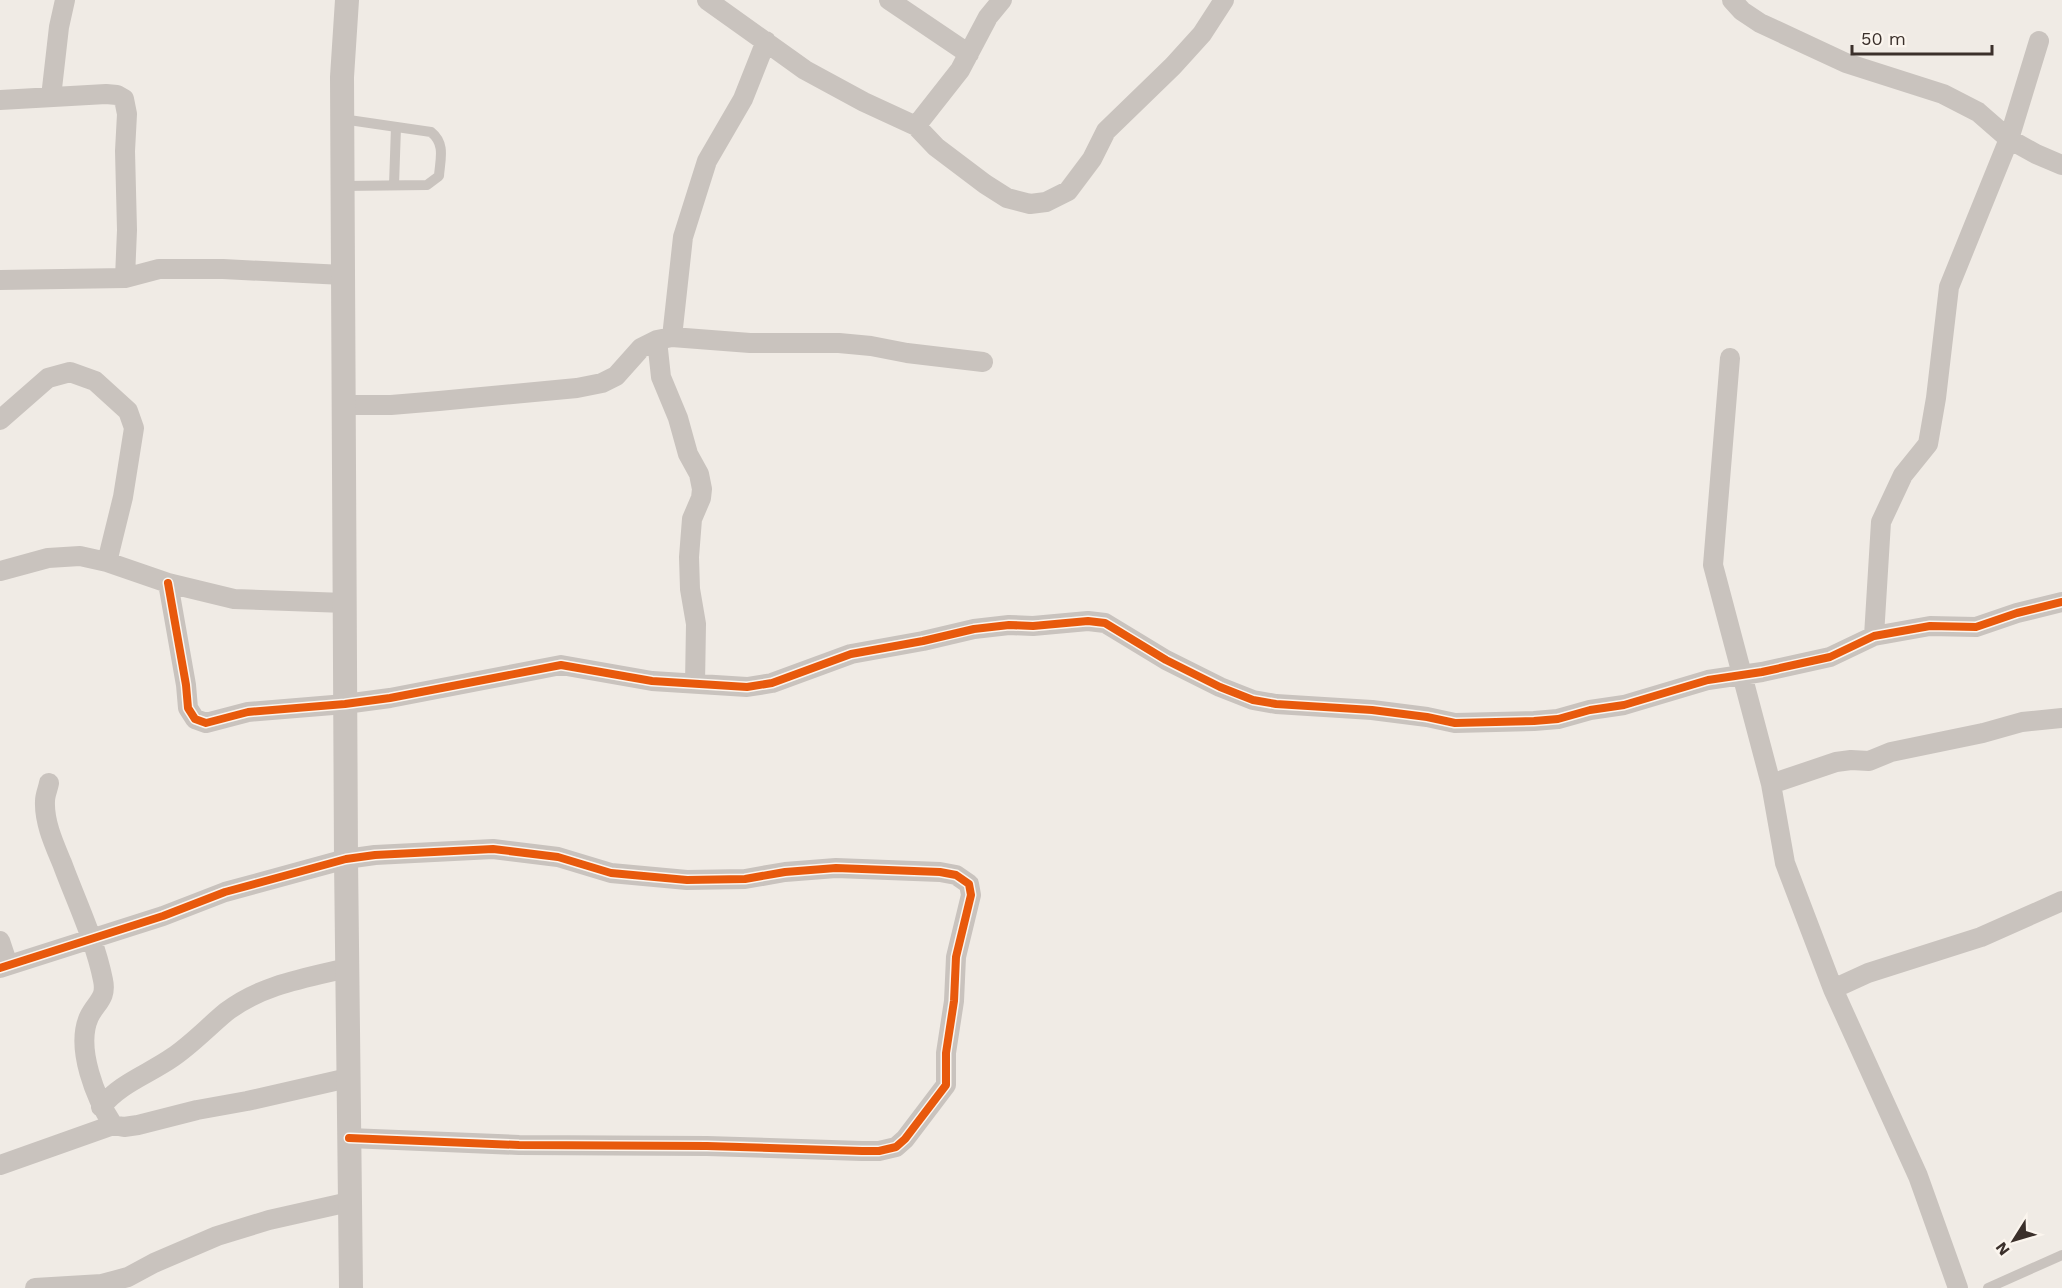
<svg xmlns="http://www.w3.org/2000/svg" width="2062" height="1288" font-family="'Work Sans',sans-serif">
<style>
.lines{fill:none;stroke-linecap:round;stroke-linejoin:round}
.service{stroke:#c9c3be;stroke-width:10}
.minor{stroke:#c9c3be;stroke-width:20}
.tertiary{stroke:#c9c3be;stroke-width:24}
.cycleway-casing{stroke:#fbf5ee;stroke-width:11}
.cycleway{stroke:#e8590c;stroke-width:8}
</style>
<rect width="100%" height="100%" fill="#f0ebe5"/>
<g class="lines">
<path class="service" d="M342,119L431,132C446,144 440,160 439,176L427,185L343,186
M394,185L396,127
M1988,1288L2062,1255"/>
<path class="minor" d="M707,0L805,70L864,102L916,126L936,147L985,184L1007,198L1030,204L1046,202L1068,191L1092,159L1106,131L1173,66L1202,34L1224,0
M889,0L969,54
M1732,0L1742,11L1760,23L1846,63L1943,94L1978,112L2009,139L2036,154L2062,165
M51,97L59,27L65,0
M0,100L106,94L117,95L124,99L127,114L125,151L127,230L125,278
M916,126L960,70L988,17L1002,0
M0,280L125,278L159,269H223L343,275
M672,337L683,237L707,161L743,99L766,41
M657,340L661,377L678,418L688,454L699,474L702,489L701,498L692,519L689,557L690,589L696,624L695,684
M1730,358L1713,565L1771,784L1785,863L1833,989L1918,1176L1958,1288
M343,405H391L439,401L577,388L602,383L616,376L641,348L657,340L672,337L750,343H839L871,346L907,353L983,362
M0,420L48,378L70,372L95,381L128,411L134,428L123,497L107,562
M0,571L48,558L80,556L107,562L168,583L234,599L345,603
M168,583L186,685L188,708L195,719L206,723L248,712L345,704L390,698L561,665L652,681L747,687L772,683L851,654L923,641L974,629L1009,625L1033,626L1088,621L1105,623L1166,660L1220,687L1253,700L1276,704L1372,710L1427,717L1455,723L1534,721L1558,719L1590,710L1624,705L1708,680L1762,672L1830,657L1874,636L1930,626L1976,627L2017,613L2062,602
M1874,636L1881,522L1903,475L1928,444L1936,398L1949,287L2009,139L2039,41
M49,783C48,789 45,795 45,801C44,822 54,844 62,863C76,901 95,940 103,980C107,999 96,1002 89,1017C75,1048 96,1099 113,1125
M1771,784L1836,762L1851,760L1869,761L1891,752L1983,733L2022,722L2062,718
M0,941L8,965
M0,968L163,916L225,892L346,859L375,855L493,849L558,857L611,873L687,880L745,879L785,872L836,868L940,872L956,875L969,884L971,895L956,957L954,1001L946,1053V1085L905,1139L896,1147L879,1151H862L707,1146L519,1145L349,1138
M1833,989L1868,973L1981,937L2062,901
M101,1107C120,1083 149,1074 173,1057C192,1044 208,1027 226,1012C261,985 305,978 347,968
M0,1165L113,1125L124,1127L138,1125L197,1110L247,1101L348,1078
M35,1288L102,1284L128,1277L154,1263L217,1236L269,1220L349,1202"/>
<path class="tertiary" d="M347,0L342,77L346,859L351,1288"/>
<defs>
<path id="cycleway" d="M168,583L186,685L188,708L195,719L206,723L248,712L345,704L390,698L561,665L652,681L747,687L772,683L851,654L923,641L974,629L1009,625L1033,626L1088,621L1105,623L1166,660L1220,687L1253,700L1276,704L1372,710L1427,717L1455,723L1534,721L1558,719L1590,710L1624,705L1708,680L1762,672L1830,657L1874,636L1930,626L1976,627L2017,613L2062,602
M0,968L163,916L225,892L346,859L375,855L493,849L558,857L611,873L687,880L745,879L785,872L836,868L940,872L956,875L969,884L971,895L956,957L954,1001L946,1053V1085L905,1139L896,1147L879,1151H862L707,1146L519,1145L349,1138"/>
</defs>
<use href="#cycleway" class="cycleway-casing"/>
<use href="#cycleway" class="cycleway"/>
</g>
<g transform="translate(2014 1240) rotate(233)" stroke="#fbf5ee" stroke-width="4.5" paint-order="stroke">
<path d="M0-4.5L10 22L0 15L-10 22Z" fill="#3b302b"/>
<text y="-9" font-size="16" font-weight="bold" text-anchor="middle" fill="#3b302b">N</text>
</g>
<path d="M1852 45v9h140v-9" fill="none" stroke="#3b302b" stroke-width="3"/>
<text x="1861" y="45" font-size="18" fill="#3b302b" stroke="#fbf5ee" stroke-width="4.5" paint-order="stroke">50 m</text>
</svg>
